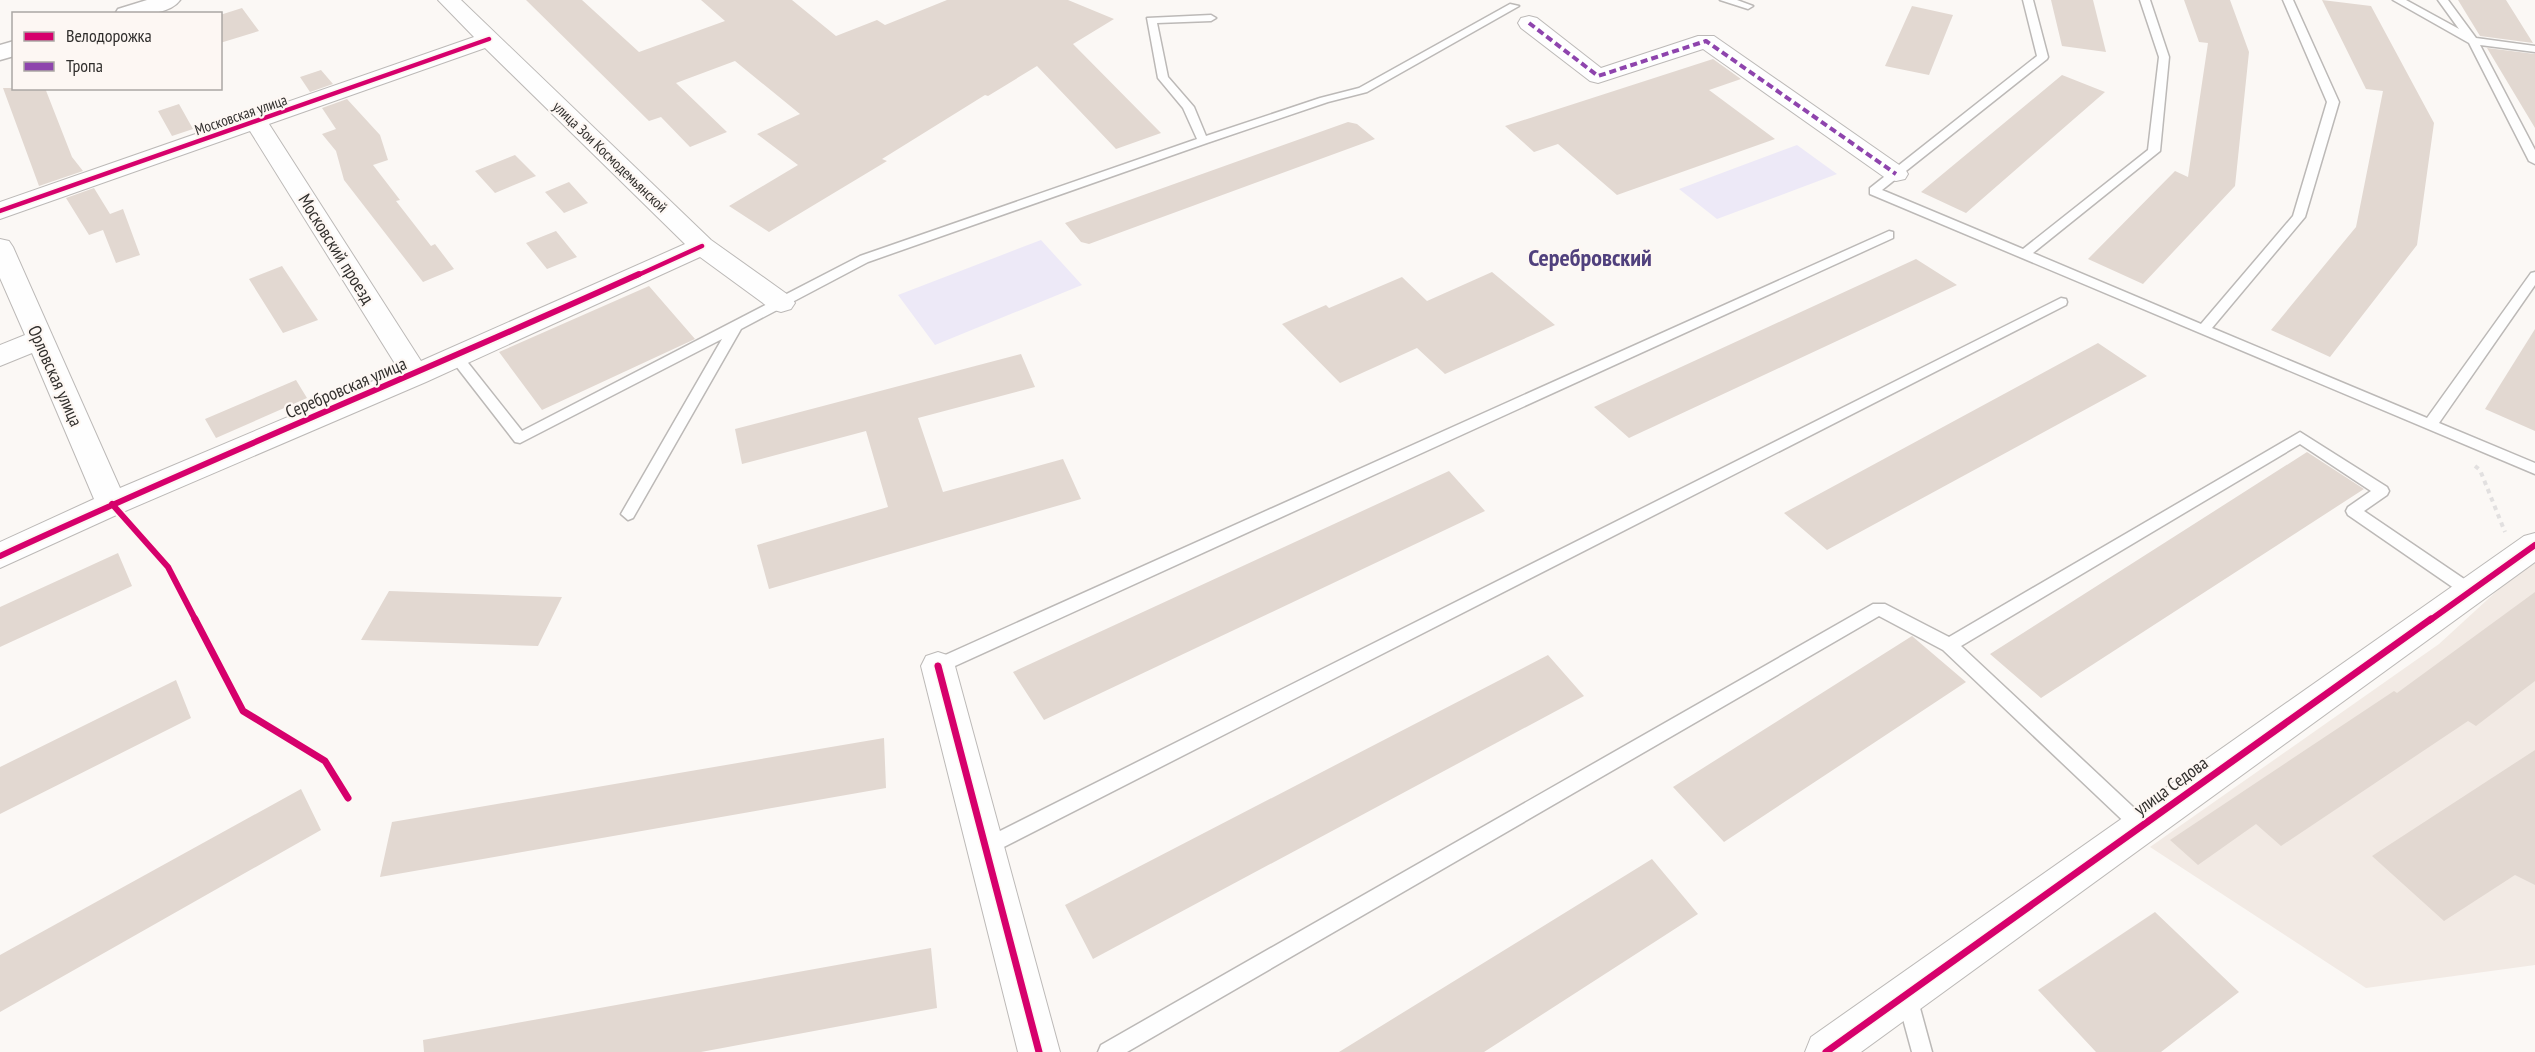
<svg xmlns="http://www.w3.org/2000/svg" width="2535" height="1052" font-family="'PT Sans Narrow',sans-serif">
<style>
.built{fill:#f2eae4}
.green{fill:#ede9f7}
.building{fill:#e2d8d1}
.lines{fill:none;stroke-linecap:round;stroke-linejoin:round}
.lane-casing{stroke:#bcb9b7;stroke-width:3}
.street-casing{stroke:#bcb9b7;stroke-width:2}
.primary-casing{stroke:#bcb9b7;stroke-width:3}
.path-far1{stroke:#e2e0e0;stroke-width:4;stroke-dasharray:4.5 4.5;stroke-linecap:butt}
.path{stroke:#e2e0e0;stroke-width:4.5;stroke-dasharray:5 5;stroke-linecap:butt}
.lane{fill:#fefefe;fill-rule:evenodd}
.street{fill:#fefefe;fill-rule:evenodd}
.primary{fill:#fefefe;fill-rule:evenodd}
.quiet{stroke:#8e44ad;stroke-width:4;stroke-dasharray:7 4;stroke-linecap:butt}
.cycleway-far2-casing{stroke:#fdf7f3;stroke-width:8}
.cycleway-far1-casing{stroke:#fdf7f3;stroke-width:10}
.cycleway-casing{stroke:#fdf7f3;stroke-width:10}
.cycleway-far2{stroke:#d6006c;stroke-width:4.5}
.cycleway-far1{stroke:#d6006c;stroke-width:6}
.cycleway{stroke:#d6006c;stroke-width:7}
.labels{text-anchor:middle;stroke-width:4.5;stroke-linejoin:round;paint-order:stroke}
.far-street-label{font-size:15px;fill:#312f2d;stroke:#fdf7f3}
.street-label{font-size:18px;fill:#312f2d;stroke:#fdf7f3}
.district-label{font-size:24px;font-weight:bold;fill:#50407d;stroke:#fdf7f3}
</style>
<rect width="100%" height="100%" fill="#fbf8f5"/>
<path class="built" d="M2535,556V965L2366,988L2150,847L2439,644Z"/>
<path class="green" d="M1797,145L1837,174L1717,219L1679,189Z
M1041,240L1082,285L935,345L898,295Z"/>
<path class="building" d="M526,0H582L639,52L725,21L701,0H792L836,36L877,20L885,25L947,0H1068L1114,19L1073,44L1161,133L1116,149L1037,66L988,96L985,95L882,159L887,161L769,232L729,206L798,165L757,134L800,114L735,61L676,83L727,132L690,147L661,117L649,121Z
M2051,0H2093L2106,52L2062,46Z
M2184,0H2230L2249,52L2235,186L2143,284L2088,259L2175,171L2188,177L2208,43L2199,42Z
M2322,0L2371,6L2434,123L2417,245L2330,357L2271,330L2356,227L2383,91L2366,89Z
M2458,0H2506L2533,43L2480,36Z
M1912,6L1953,15L1929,75L1885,66Z
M242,8L259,31L220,43V15Z
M2487,48L2535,54V128Z
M1713,59L1741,79L1709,90L1775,139L1617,195L1558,144L1534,152L1505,126Z
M321,70L333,84L310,92L300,77Z
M2062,75L2105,92L1966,213L1921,192Z
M3,88H45L72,157L83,171L39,186Z
M347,99L380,135L388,160L373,165L400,200L396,201L431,246L435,244L454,269L423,282L344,180L336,151L322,134L336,129L322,108Z
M179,104L193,129L172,136L158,111Z
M1348,122L1357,124L1375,139L1089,244L1081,242L1065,223Z
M515,155L536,176L495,193L475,171Z
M569,182L588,203L564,213L545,192Z
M94,188L110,214L123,209L140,255L116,263L103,230L89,235L66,198Z
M556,231L577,257L547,269L526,243Z
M1916,259L1957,285L1629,438L1594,407Z
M282,266L318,320L283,333L249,279Z
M1492,272L1555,325L1445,374L1417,348L1340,383L1282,324L1326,305L1329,308L1402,277L1427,301Z
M649,286L695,339L542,410L499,352Z
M2535,329V431L2485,409Z
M2098,343L2147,376L1827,550L1784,513Z
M1021,354L1035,387L918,418L943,492L1063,459L1081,499L769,589L757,545L888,507L866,431L742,464L735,429Z
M296,380L307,398L216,438L205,419Z
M2307,452L2364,489L2041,698L1990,654Z
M1449,471L1485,511L1044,720L1013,672Z
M118,553L132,586L0,647V607Z
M389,591L562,597L538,646L361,640Z
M2535,592V681L2476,726L2468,721L2281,846L2256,824L2198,865L2170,840L2394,691L2397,693Z
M1912,636L1966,682L1724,842L1673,787Z
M1548,655L1584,696L1093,959L1065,905Z
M176,680L191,718L0,814V767Z
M884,738L886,788L380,877L392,822Z
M2535,750V885L2515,875L2444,921L2372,856Z
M301,789L321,830L0,1012V955Z
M1652,859L1698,914L1484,1052H1339Z
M2155,912L2239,992L2161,1052H2096L2038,990Z
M931,948L937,1008L701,1052H424L423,1040Z"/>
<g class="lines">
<defs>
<path id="lane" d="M1720,0H1737L1753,6L1748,9Z
M2023,0H2033L2048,57L2047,59L1882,190L2023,249L2148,150L2159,57L2140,0H2150L2169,57L2160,151L2033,253L2201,324L2293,216L2327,102L2283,0H2293L2339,102L2305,217L2212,328L2427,418L2531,273L2535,272V285L2439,423L2535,463V474L1870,194V188L2037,56Z
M2393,0H2406L2459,29L2438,0H2448L2476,38L2535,46V52L2480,45L2535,150V164L2529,161L2469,43Z
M1510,4L1519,6L1367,92L1328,102L1207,143L868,262L741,329L633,518L628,520L621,514L722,339L520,443L515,442L449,357L451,354H461L522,431L860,256L1197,139L1183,108L1158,78L1147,18L1211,15L1216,18L1211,21L1157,23L1168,77L1194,107L1206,136L1320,98L1359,88Z
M1889,231L1893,232V238L944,671L938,673L932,671L930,666L932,661Z
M2061,298L2066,299L2067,302L2066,305L992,853L986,855L980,853L977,847L980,841Z
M2300,432L2387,487L2389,491L2387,495L2364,511L2476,587L2478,591L2476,595H2464L2348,515L2346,511L2348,507L2371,491L2300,444L1961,646L2147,820L2150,826L2147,832L2141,834L2135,832L1943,650L1879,616L1127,1052H1098L1101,1045L1873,604H1885L1949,637Z
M1907,988L1914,990L1917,997L1932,1052H1912L1897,997L1900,990Z"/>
<path id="street" d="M438,0H461L711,240L791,297L795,303L791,309L781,312L771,309L700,257L426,382L123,512L0,568V542L94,499L32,353L0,366V345L25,335L0,278V239L9,241L13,247L120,488L399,370L250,131L0,219V202L474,37ZM485,48L685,244L421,361L269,124Z
M1529,16L1537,18L1601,68L1698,36H1714L1905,169L1908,174L1905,179L1896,181L1887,179L1703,49L1598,83L1590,81L1521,28L1518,23L1521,18Z
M2535,533V562L1861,1052H1805L1811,1037L2524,536Z
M938,652L950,656L955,666L1060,1052H1018L921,666L926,656Z"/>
<path id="primary" d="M147,0H180C168,17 134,14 115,14L118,9Z
M14,41V56L0,60V45Z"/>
</defs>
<use href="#lane" class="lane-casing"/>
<use href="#street" class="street-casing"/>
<use href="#primary" class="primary-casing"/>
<path class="path-far1" d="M2475,466L2480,470L2505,532
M129,523L168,567L196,621"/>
<path class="path" d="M195,619L243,711L325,761L348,798"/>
<use href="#lane" class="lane"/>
<use href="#street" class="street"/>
<use href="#primary" class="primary"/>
<path class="quiet" d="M1529,23L1598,76L1706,41L1896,174"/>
<defs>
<path id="cycleway-far2" d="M0,211L489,39
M636,276L702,246"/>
<path id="cycleway-far1" d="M112,504L168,567L196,621
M0,556C211,458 427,370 639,274
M2429,621L2535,545"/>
<path id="cycleway" d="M195,619L243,711L325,761L348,798
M938,666L1039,1052
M1826,1052L2431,619"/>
</defs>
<use href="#cycleway-far2" class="cycleway-far2-casing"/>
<use href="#cycleway-far1" class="cycleway-far1-casing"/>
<use href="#cycleway" class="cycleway-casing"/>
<use href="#cycleway-far2" class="cycleway-far2"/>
<use href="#cycleway-far1" class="cycleway-far1"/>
<use href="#cycleway" class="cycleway"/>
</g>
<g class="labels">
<g class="far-street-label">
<text transform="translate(241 115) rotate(-19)" y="5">Московская улица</text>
<text transform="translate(610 157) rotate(44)" y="5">улица Зои Космодемьянской</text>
</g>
<g class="street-label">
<text transform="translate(336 249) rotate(58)" y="6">Московский проезд</text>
<text transform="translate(55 376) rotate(66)" y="6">Орловская улица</text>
<text transform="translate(346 388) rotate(-23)" y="6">Серебровская улица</text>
<text transform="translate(2171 786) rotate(-36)" y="6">улица Седова</text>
</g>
<g class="district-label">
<text x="1590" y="266">Серебровский</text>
</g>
</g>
<rect x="12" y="12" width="210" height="78" fill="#fdf7f3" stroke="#aba7a4" stroke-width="1.5"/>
<rect x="24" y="32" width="30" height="9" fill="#d6006c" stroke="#aba7a4" stroke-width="1.5"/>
<text x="66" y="42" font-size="18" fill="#312f2d">Велодорожка</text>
<rect x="24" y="62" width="30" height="9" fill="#8e44ad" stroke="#aba7a4" stroke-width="1.5"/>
<text x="66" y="72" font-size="18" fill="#312f2d">Тропа</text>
</svg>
